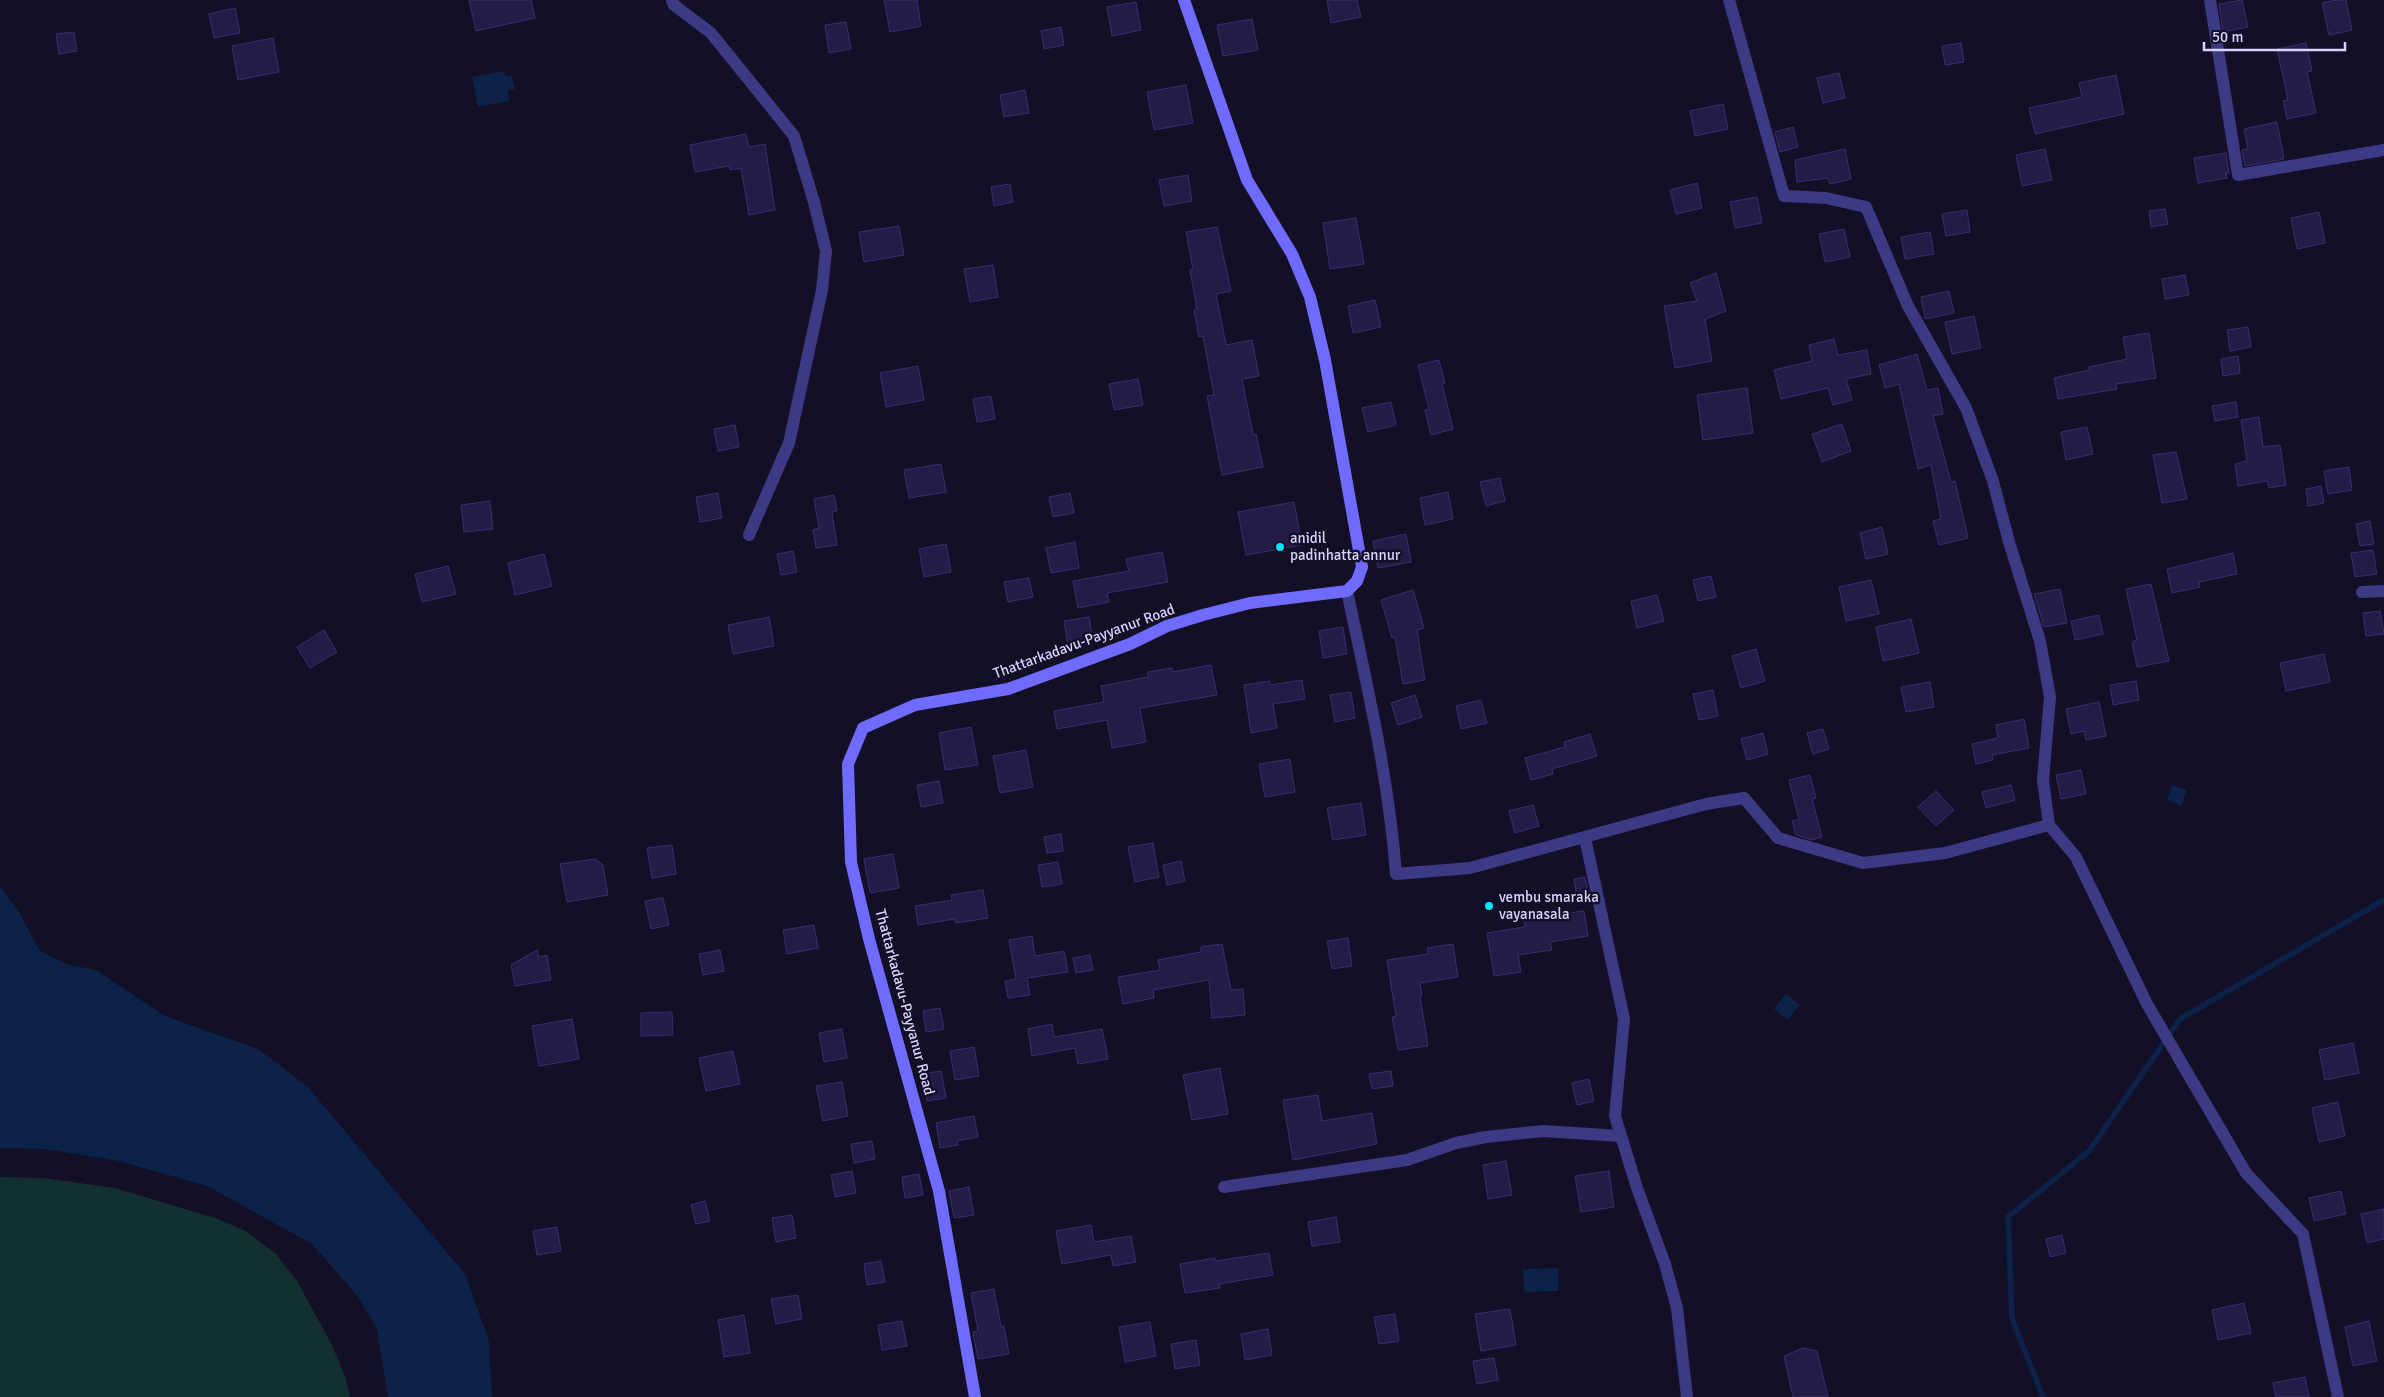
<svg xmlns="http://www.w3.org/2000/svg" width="2384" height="1397" font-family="Signika,sans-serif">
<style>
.green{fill:#12302f}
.water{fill:#0c2248}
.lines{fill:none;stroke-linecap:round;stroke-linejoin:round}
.stream{stroke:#0c2248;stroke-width:5.5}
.building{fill:#241b47;stroke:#3b2d73}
.minor{stroke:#3d3a85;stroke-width:12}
.secondary{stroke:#6f6bff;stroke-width:12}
.poi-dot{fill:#00e5ff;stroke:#130f26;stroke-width:2}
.labels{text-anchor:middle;stroke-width:5;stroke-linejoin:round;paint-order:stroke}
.poi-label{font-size:15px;fill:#d9d4ff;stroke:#130f26;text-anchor:start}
.street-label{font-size:15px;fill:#d9d4ff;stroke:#130f26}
</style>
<rect width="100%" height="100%" fill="#130f26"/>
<path class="green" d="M0,1177L43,1178L115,1188L215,1218L246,1231L276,1254L297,1281L332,1345L346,1379L350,1397H0Z"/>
<path class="water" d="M504,71L506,77L512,76L515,89L508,90L509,101L478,107L472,77Z
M2172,785L2187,790L2181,806L2167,800Z
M0,886L19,912L39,950L66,964L96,970L165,1016L258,1049L308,1087L465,1274L489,1341L492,1397H388L377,1329L356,1294L312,1244L207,1186L119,1161L45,1149L0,1148Z
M1786,994L1800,1005L1788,1020L1774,1009Z
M1558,1268V1291L1524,1292L1523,1269Z"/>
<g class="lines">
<path class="stream" d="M2043,1397L2012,1318L2008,1217L2089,1151L2180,1019L2384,900"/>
</g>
<path class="building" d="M469,0H531L535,18L476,31Z
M884,0H917L921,26L890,32Z
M1327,0H1357L1361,17L1331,23Z
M2242,0L2248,27L2223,32L2219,4Z
M2336,0H2346L2352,30L2329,35L2322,3Z
M1136,2L1141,30L1112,36L1107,7Z
M235,8L240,33L214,38L209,14Z
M1252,19L1258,50L1223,56L1217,25Z
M846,22L851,49L829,53L825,25Z
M1061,27L1064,45L1044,49L1041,31Z
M74,32L77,51L59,54L56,34Z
M273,38L279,72L238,80L232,46Z
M1961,43L1964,62L1945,65L1942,46Z
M2306,43L2312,71L2307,72L2316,113L2287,119L2283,101L2288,100L2277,49Z
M1839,73L1845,98L1823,103L1817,78Z
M2116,75L2124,114L2035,134L2029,108L2082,97L2079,83Z
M1186,85L1193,123L1154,130L1147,92Z
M1025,90L1029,113L1004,117L1000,95Z
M1723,104L1728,129L1695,136L1690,111Z
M2277,122L2284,159L2245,166L2242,150L2248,149L2244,129Z
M1793,127L1798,147L1780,152L1775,132Z
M746,134L749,147L765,144L775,210L749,215L741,168L730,170L729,166L695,172L690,145Z
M1845,149L1851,179L1830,184L1828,178L1797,182L1795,160Z
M2045,149L2052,180L2022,186L2016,155Z
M2226,153L2229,173H2226L2227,178L2198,183L2194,158Z
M1188,175L1192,201L1164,206L1159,180Z
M1697,183L1702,208L1676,214L1670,190Z
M1010,184L1013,202L994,206L991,187Z
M1757,197L1762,223L1735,228L1730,202Z
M2165,209L2168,224L2151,227L2149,211Z
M1967,210L1970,232L1946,236L1942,214Z
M2319,212L2325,243L2297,249L2291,218Z
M1356,218L1364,264L1330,269L1323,223Z
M899,226L904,255L864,262L859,232Z
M1217,227L1231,291L1216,294L1226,345L1252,340L1259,376L1242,379L1253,435L1256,434L1263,467L1222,475L1207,396L1214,395L1203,336L1199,337L1194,310L1197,309L1190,270L1193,269L1186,232Z
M1844,229L1850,257L1825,262L1819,234Z
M1930,232L1934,254L1905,259L1901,237Z
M993,265L998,297L970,302L964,269Z
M1716,273L1726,311L1705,319L1712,361L1675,368L1664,306L1697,301L1690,283Z
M2185,275L2189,295L2165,299L2162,279Z
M1949,291L1954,313L1925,319L1921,297Z
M1375,300L1381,327L1353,333L1348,306Z
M1974,316L1981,348L1952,354L1945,322Z
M2248,327L2251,347L2230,351L2227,330Z
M2149,333L2156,378L2116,384L2117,389L2058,399L2054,378L2089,370V367L2127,359L2123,337Z
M1834,339L1838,355L1867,350L1871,374L1846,379L1852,400L1833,405L1828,388L1781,399L1774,370L1812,361L1809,345Z
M1917,354L1927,390L1938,388L1943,414L1933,416L1951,482L1955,481L1968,538L1939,545L1933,521L1941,519L1931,465L1918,469L1899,384L1885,388L1879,365Z
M2238,356L2240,373L2223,376L2221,359Z
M1439,360L1445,383L1442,384L1453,429L1431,435L1425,410L1429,409L1418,365Z
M918,366L924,400L886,407L880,373Z
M1138,379L1143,405L1114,410L1109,384Z
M1747,388L1753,433L1703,440L1697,395Z
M991,396L995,419L977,422L973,399Z
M1391,402L1396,425L1368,432L1362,408Z
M2236,402L2238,417L2215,421L2212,406Z
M2259,417L2263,447L2280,445L2286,485L2269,488L2267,481L2238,486L2235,464L2247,461L2241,420Z
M1842,424L1851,451L1822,462L1812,434Z
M735,425L739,447L718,451L714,429Z
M2087,427L2093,454L2066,460L2061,432Z
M2176,452L2187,499L2162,503L2153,455Z
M941,464L946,492L909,498L904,470Z
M2349,467L2352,490L2328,494L2324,471Z
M1500,478L1505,501L1486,506L1480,482Z
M2321,486L2324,503L2308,506L2306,489Z
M1448,492L1453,519L1425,525L1420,498Z
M718,493L722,518L700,522L696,497Z
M1070,493L1074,513L1053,517L1049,497Z
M834,495L837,511L832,512L837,545L816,548L813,530L819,528L814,499Z
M490,501L493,529L464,532L461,505Z
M1294,502L1302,545L1246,555L1238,512Z
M2370,521L2374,544L2360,546L2356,524Z
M1882,527L1888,554L1866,559L1860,533Z
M1406,534L1411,562L1378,568L1373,541Z
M1075,542L1079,568L1051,573L1046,548Z
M946,544L951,572L924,577L919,549Z
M2373,550L2377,574L2355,577L2351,553Z
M793,551L797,572L781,575L777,554Z
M1162,552L1168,582L1107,593L1109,602L1078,608L1073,581L1129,571L1126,559Z
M2233,553L2237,574L2199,582L2200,587L2172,593L2167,569Z
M544,554L552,586L515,595L508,563Z
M448,566L456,594L422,602L415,574Z
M1711,576L1716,597L1698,601L1693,580Z
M1029,578L1033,597L1008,602L1004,582Z
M1871,580L1879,614L1846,621L1839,587Z
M2151,584L2169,661L2137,667L2132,642L2137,640L2126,589Z
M2060,589L2067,623L2044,627L2034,594Z
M1413,590L1424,628L1417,630L1425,680L1403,684L1395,637L1392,638L1381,600Z
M1657,595L1664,621L1637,628L1631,601Z
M2380,611L2384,634L2366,636L2363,613Z
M2099,615L2103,634L2075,640L2071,621Z
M769,617L774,646L733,654L728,625Z
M1089,617L1093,641L1068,645L1064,621Z
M1911,619L1919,653L1883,661L1876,627Z
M1343,627L1347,654L1323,658L1319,631Z
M324,630L337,652L310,668L297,647Z
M1756,649L1765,681L1741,688L1732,656Z
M2324,654L2330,682L2286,691L2280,663Z
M1211,665L1217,695L1140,708L1146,742L1112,748L1107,720L1057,729L1054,711L1104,702L1101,686L1148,677V672L1172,668L1173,672Z
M1302,680L1305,699L1273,704L1277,728L1251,733L1244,685L1270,681V685Z
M2136,681L2139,700L2113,705L2110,685Z
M1930,682L1934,707L1906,712L1901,687Z
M1713,690L1718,716L1699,720L1693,694Z
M1351,692L1355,718L1335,722L1330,695Z
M1415,695L1422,717L1398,725L1391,703Z
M1481,700L1487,723L1461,729L1456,706Z
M2099,702L2106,736L2086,740L2084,731L2071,734L2066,709Z
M2024,719L2029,748L1992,755L1993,760L1976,764L1972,744L1998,738L1996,725Z
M971,727L978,765L945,770L939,733Z
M1823,729L1829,749L1813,754L1807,733Z
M1763,733L1768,754L1747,760L1741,739Z
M1590,734L1597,756L1552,769L1553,774L1531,780L1525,758L1565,747L1564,742Z
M1026,750L1033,787L1000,793L993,756Z
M1290,759L1295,792L1265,797L1259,764Z
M2081,770L2086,794L2061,799L2056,775Z
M1810,775L1816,798L1812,799L1822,837L1812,840L1796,835L1792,821L1799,819L1789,780Z
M939,781L943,803L921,807L917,785Z
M2011,785L2015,800L1986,808L1982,792Z
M1936,791L1954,810L1936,826L1918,807Z
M1361,803L1366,835L1333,840L1327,808Z
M1533,805L1539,826L1515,833L1509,811Z
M1061,834L1063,851L1047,853L1044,837Z
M1153,843L1159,877L1135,882L1128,847Z
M672,845L676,874L652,878L647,848Z
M893,854L899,888L870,893L864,859Z
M595,859L603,865L608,895L567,902L560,864Z
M1181,861L1185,881L1167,885L1163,865Z
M1058,862L1062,884L1042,887L1038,865Z
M1585,877L1589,896L1577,898L1574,879Z
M983,890L988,918L956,923L955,919L918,925L915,906L952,900L951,895Z
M663,898L669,925L651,929L645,901Z
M1545,910L1546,916L1584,911L1588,936L1550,942L1552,950L1518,955L1521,972L1494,976L1487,933L1525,927L1523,914Z
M814,925L818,948L787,954L783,930Z
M1032,936L1035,956L1064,951L1068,972L1027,978L1030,995L1008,998L1005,981L1016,979L1009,940Z
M1348,938L1352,966L1332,969L1327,941Z
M1222,944L1231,990L1243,989L1245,1015L1212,1018L1209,980L1153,990L1154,998L1123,1004L1118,977L1160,970L1158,960L1201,952V947Z
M1453,944L1458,977L1420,983L1422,996H1420L1428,1046L1398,1050L1392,1017L1396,1016L1387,960L1428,954L1427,948Z
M537,950L539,957L547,955L551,980L515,986L511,965Z
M720,950L724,971L703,975L699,954Z
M1090,955L1093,970L1076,973L1073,958Z
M940,1008L944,1029L926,1032L923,1011Z
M672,1012L673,1035L641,1036V1013Z
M572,1019L579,1059L539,1066L532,1026Z
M1052,1024L1054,1037L1102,1029L1108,1059L1078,1064L1075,1048L1032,1056L1028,1029Z
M842,1029L847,1058L824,1062L819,1033Z
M2353,1043L2359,1073L2325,1080L2319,1050Z
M974,1047L979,1076L955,1080L950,1051Z
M733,1051L740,1084L706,1091L699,1058Z
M1220,1068L1228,1114L1192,1120L1183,1075Z
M941,1071L946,1098L927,1101L922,1074Z
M1391,1071L1393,1086L1372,1089L1369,1074Z
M1589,1079L1594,1101L1577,1105L1572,1083Z
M842,1082L848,1116L823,1121L816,1086Z
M1318,1095L1322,1121L1372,1113L1377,1144L1293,1160L1283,1100Z
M2338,1102L2345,1136L2319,1142L2312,1108Z
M974,1116L978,1137L957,1141L958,1145L940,1148L936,1123Z
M872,1141L875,1159L854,1163L851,1144Z
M1506,1161L1512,1195L1488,1199L1483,1165Z
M852,1171L856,1193L835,1197L831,1175Z
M1609,1171L1614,1207L1581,1212L1575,1176Z
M919,1174L923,1195L905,1198L902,1177Z
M969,1187L974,1215L954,1218L949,1191Z
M2341,1191L2346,1214L2314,1221L2309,1198Z
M705,1201L710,1221L696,1224L691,1205Z
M2384,1209V1239L2367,1243L2361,1214Z
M792,1215L796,1238L776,1242L772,1218Z
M1336,1217L1340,1242L1312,1246L1308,1222Z
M1091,1225L1094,1242L1131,1236L1136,1262L1113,1266L1111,1255L1062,1264L1056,1231Z
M557,1227L561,1251L537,1255L533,1231Z
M2062,1235L2066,1253L2050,1257L2046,1239Z
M1269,1253L1273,1275L1219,1284L1220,1288L1185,1293L1180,1264L1215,1258V1261Z
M881,1261L885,1282L867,1285L864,1264Z
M994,1289L1001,1327L1004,1326L1009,1354L978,1359L973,1332L978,1331L971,1293Z
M798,1295L802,1319L776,1324L771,1299Z
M2244,1303L2251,1333L2218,1340L2212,1310Z
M1510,1309L1516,1345L1481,1351L1475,1314Z
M1395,1314L1399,1341L1379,1344L1374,1317Z
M744,1315L750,1353L724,1357L718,1320Z
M902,1321L907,1346L882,1350L878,1325Z
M2369,1321L2377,1361L2353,1366L2345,1327Z
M1150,1322L1156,1356L1125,1362L1119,1327Z
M1268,1329L1272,1355L1245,1360L1241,1334Z
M1196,1340L1200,1365L1175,1369L1171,1344Z
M1803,1348L1817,1351L1828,1397H1793L1784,1356Z
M1494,1358L1498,1380L1477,1384L1473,1361Z
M2305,1377L2309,1397H2276L2273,1383Z"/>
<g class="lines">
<path class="minor" d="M672,0L674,5L711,33L794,136L814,202L826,251L822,290L789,443L749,535
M1729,0L1784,196L1826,198L1866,207L1908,306L1966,408L1993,481L2009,542L2040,641L2050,697L2043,780L2049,825
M2210,0L2238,175L2384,150
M1347,591C1367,685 1389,779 1396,874L1470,868L1706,804L1744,798L1778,838L1863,863L1945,853L2049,825L2076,857L2147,1004L2246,1173L2303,1234L2338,1397
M2362,592L2384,591
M1585,838L1624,1019L1615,1116L1637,1188L1665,1264L1677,1308L1687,1397
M1224,1187L1407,1160L1456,1143L1486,1137L1543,1131L1621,1136"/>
<path class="secondary" d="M975,1397L939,1191L869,939L851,862L848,764L863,728L915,705L1008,689L1130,644L1167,626L1203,615L1250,603L1347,591L1357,581L1362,567L1325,360L1310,297L1292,254L1247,180L1184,0"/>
</g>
<g class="poi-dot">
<circle cx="1280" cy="547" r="5"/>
<circle cx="1489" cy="906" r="5"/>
</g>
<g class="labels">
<g class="poi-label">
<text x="1290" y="543">anidil<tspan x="1290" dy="17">padinhatta annur</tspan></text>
<text x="1499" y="902">vembu smaraka<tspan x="1499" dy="17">vayanasala</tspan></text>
</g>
<g class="street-label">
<text transform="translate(1084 641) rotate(-20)" y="5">Thattarkadavu-Payyanur Road</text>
<text transform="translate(905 1002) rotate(75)" y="5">Thattarkadavu-Payyanur Road</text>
</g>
</g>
<path d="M2204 42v8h141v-8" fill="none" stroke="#d9d4ff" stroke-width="2.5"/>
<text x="2212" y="42" font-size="15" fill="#d9d4ff" stroke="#130f26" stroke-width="4" paint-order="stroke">50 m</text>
</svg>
